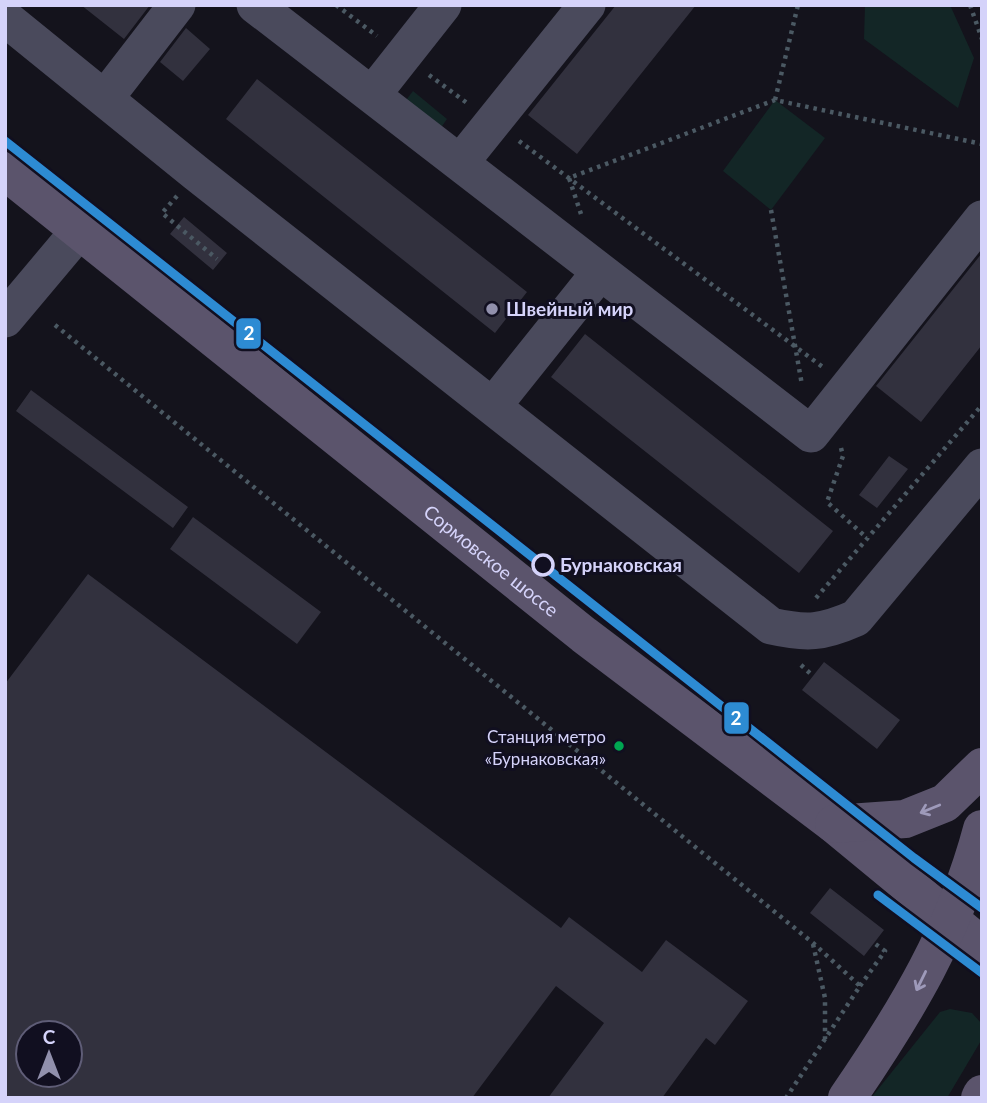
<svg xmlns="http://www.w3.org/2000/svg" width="987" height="1103" font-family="Lato,sans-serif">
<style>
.green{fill:#132626}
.building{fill:#32313e;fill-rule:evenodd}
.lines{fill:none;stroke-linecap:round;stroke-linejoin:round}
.path{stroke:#4b5963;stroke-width:4.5;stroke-dasharray:3.5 5;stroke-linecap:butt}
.minor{stroke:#4a4a5c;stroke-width:37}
.major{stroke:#5b546c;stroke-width:38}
.metro-1-casing{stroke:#110f20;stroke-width:14}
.metro-1{stroke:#2d8bd3;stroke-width:9}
.oneway{stroke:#9e9aba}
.poi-dot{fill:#9190ac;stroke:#110f20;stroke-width:2.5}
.stop-dot{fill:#110f20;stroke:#d5d3fa;stroke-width:3.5}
.bus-dot{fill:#00a651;stroke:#110f20;stroke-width:2.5}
.labels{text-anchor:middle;stroke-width:6;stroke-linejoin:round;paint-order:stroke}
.bus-label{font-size:17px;fill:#d5d3fa;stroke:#110f20;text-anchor:end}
.poi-label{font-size:19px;font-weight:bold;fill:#d5d3fa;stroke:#110f20;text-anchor:start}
.street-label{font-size:19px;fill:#d5d3fa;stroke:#110f20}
.stop-label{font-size:19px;font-weight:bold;fill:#d5d3fa;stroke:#110f20;text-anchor:start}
.line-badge{stroke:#110f20;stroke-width:2.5}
.badge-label{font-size:19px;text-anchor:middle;font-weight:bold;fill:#fff}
</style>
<rect width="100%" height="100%" fill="#14131c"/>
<path class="green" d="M865,5H950L974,58L958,108L864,39Z
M413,91L447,119L433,139L397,112Z
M775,100L825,138L771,210L723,171Z
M950,1009L972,1013L982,1024V1039L947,1098H871L940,1012Z"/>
<path class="building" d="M81,5H150L124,39Z
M616,5H696L577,154L528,115Z
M186,28L210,49L183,81L160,62Z
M257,79L527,292L495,333L226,119Z
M184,217L227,253L213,270L170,234Z
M982,253V345L921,422L876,386Z
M585,334L833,531L799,573L551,377Z
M31,390L188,507L173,528L16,411Z
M889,456L908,469L877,508L859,495Z
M193,517L321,612L297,644L170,549Z
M88,574L561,928L569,917L642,972L666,940L748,1001L715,1045L706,1038L662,1098H548L604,1023L556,986L472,1098H5V684ZM28,1033H70V1075H28Z
M824,662L900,720L877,749L802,690Z
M830,888L884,930L864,956L810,913Z"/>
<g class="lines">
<path class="path" d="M336,5L377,36
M970,5L982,39
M429,75L467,103
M775,100L798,5
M519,141L824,368
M177,196L162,213L217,259
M771,210L802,385
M581,214L569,178L775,100L982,144
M55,325L813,943L860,986L786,1098
M841,448L843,456L827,502L867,538
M816,598L982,405
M801,665L813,676
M813,944L825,998V1039
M860,986L885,951L874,943"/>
<path class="minor" d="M255,5L811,434L982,219
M5,18L196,173L771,626C807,634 822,633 856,618L982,467
M372,95L443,5
M106,97L177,5
M460,163L587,5
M5,319L79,231
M493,406L600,272"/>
<g class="major">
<path id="s1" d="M5,171L584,635L834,824L982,946"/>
<path d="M834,824L905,819L945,803L982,767"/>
<path d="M847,1098C906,1012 955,931 982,829"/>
<path d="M980,1098L982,1094"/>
</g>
<defs>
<path id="metro-1" d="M5,141L914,858L982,908
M878,895L982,973"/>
</defs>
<use href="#metro-1" class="metro-1-casing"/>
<use href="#metro-1" class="metro-1"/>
</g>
<defs><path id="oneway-shaft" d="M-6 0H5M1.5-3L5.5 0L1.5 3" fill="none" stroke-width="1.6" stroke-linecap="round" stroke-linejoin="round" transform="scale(1.75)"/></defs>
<g class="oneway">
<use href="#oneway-shaft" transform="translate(930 809) rotate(158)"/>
<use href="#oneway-shaft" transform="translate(921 981) rotate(116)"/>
</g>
<circle class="poi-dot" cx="492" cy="309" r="7"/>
<circle class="stop-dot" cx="543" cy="565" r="10"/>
<circle class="bus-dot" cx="619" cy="746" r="6"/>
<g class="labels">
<g class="bus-label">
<text x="606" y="743">Станция метро<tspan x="606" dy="22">«Бурнаковская»</tspan></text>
</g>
<g class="poi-label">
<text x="506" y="316">Швейный мир</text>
</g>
<g class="street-label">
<text dy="7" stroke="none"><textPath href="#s1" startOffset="623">Сормовское шоссе</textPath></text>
</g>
<g class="stop-label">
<text x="560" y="572">Бурнаковская</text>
</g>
</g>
<g class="line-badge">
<rect x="235" y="317" width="27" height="33" rx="7" fill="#2d8bd3"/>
<rect x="723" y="701" width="27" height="34" rx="7" fill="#2d8bd3"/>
</g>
<g class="badge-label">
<text x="249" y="340">2</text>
<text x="736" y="725">2</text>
</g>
<rect width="987" height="1103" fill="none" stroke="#d5d3fa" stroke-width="14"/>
<g transform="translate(49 1054)"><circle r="33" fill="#110f20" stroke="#5f5d77" stroke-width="2"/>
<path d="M0-5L12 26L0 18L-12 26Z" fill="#9190ac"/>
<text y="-10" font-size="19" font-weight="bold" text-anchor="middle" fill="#d5d3fa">С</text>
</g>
</svg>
